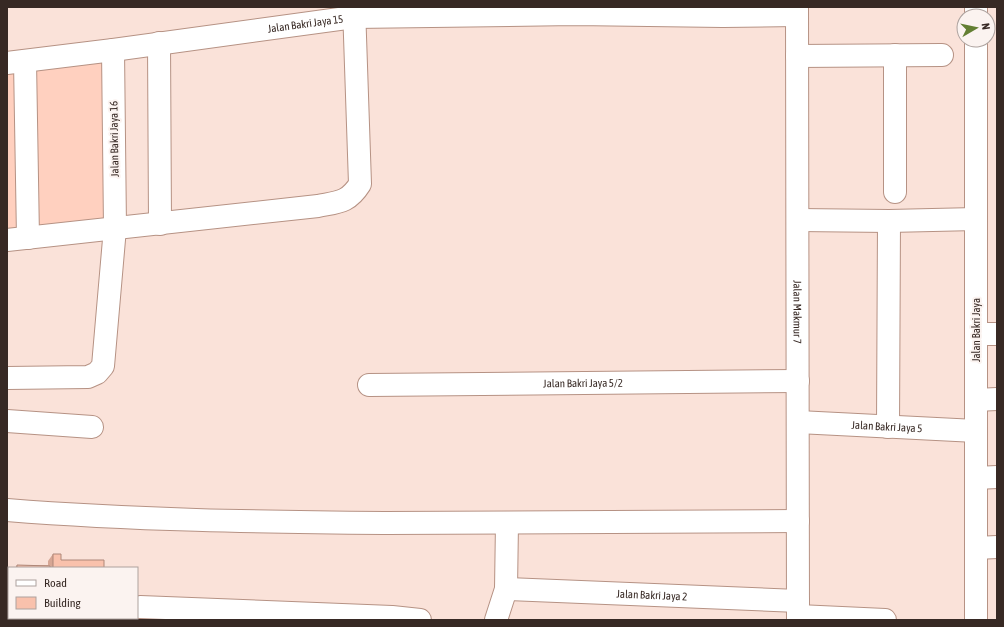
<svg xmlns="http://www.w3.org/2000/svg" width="1004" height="627" font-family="'Asap Condensed',sans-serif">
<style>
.built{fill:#ffd0bf}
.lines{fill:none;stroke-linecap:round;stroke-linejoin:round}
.minor-casing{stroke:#b69284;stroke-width:24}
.minor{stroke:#fff;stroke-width:22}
.wall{fill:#d6a694}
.building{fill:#f9c1ac;stroke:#ae8778}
.labels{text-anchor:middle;stroke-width:4;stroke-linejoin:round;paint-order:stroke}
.street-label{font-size:11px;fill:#372924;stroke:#fbf3f0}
</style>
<rect width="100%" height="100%" fill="#fae2d9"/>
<path class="built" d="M118,43L121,232L7,247V56Z
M7,603H9V618H76V620H7Z"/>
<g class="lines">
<defs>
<g id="minor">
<path id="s1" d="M797,7L798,620"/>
<path d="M976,7V16"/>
<path d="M976,40V620"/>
<path d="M159,43L160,224"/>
<path d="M895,55V192"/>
<path d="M797,56L942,55"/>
<path d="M25,61L28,238"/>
<path id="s2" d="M7,63L113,50L354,17L575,14L723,16L797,15"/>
<path d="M798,220L889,221L976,219"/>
<path d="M7,240L318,206C338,202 348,203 360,184L354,7"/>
<path d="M976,334H997"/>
<path d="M7,378L88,377L97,373L103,366L115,228L113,50"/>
<path id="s3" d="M369,385L798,381"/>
<path d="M976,400L997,399"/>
<path d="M7,421L92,427"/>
<path id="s4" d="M798,422L976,431"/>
<path d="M888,427L889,221"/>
<path d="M976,478L997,477"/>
<path d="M7,510C133,520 259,522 385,523C522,523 660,522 798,521"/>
<path d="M976,548L997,547"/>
<path id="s5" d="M506,589L798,601"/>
<path d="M140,607L392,617L420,620"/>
<path d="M798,616L885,620"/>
<path d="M496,620L506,589L507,523"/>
</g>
</defs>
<use href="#minor" class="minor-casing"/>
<use href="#minor" class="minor"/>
</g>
<path class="wall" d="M53,554L61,560L104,568H15L17,565H48V561Z"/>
<path class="building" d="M53,554H61V560H104V568H53Z
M17,565L50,566V568H17Z"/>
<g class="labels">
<g class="street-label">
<text dy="4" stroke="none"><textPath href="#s2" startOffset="301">Jalan Bakri Jaya 15</textPath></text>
<text transform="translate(114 139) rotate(-91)" y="4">Jalan Bakri Jaya 16</text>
<text dy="4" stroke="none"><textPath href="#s1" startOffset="305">Jalan Makmur 7</textPath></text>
<text transform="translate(976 330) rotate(-90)" y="4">Jalan Bakri Jaya</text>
<text dy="4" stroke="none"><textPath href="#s3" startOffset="214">Jalan Bakri Jaya 5/2</textPath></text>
<text dy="4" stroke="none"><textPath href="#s4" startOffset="89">Jalan Bakri Jaya 5</textPath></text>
<text dy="4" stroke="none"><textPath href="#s5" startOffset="146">Jalan Bakri Jaya 2</textPath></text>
</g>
</g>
<rect width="1004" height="627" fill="none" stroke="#372924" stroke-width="16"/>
<rect x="8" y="567" width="130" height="52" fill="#fbf3f0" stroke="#ada29e"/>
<rect x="16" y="580" width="20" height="6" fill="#ffffff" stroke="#ada29e"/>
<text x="44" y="587" font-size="12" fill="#372924">Road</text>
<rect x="16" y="597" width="20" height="12" fill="#f9c1ac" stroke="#ada29e"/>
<text x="44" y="607" font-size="12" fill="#372924">Building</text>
<g transform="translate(976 28) rotate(81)"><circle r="19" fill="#fbf3f0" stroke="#ada29e"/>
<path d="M0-3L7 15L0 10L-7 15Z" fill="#637f33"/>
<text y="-6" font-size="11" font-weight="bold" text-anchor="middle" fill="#372924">N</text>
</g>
</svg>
